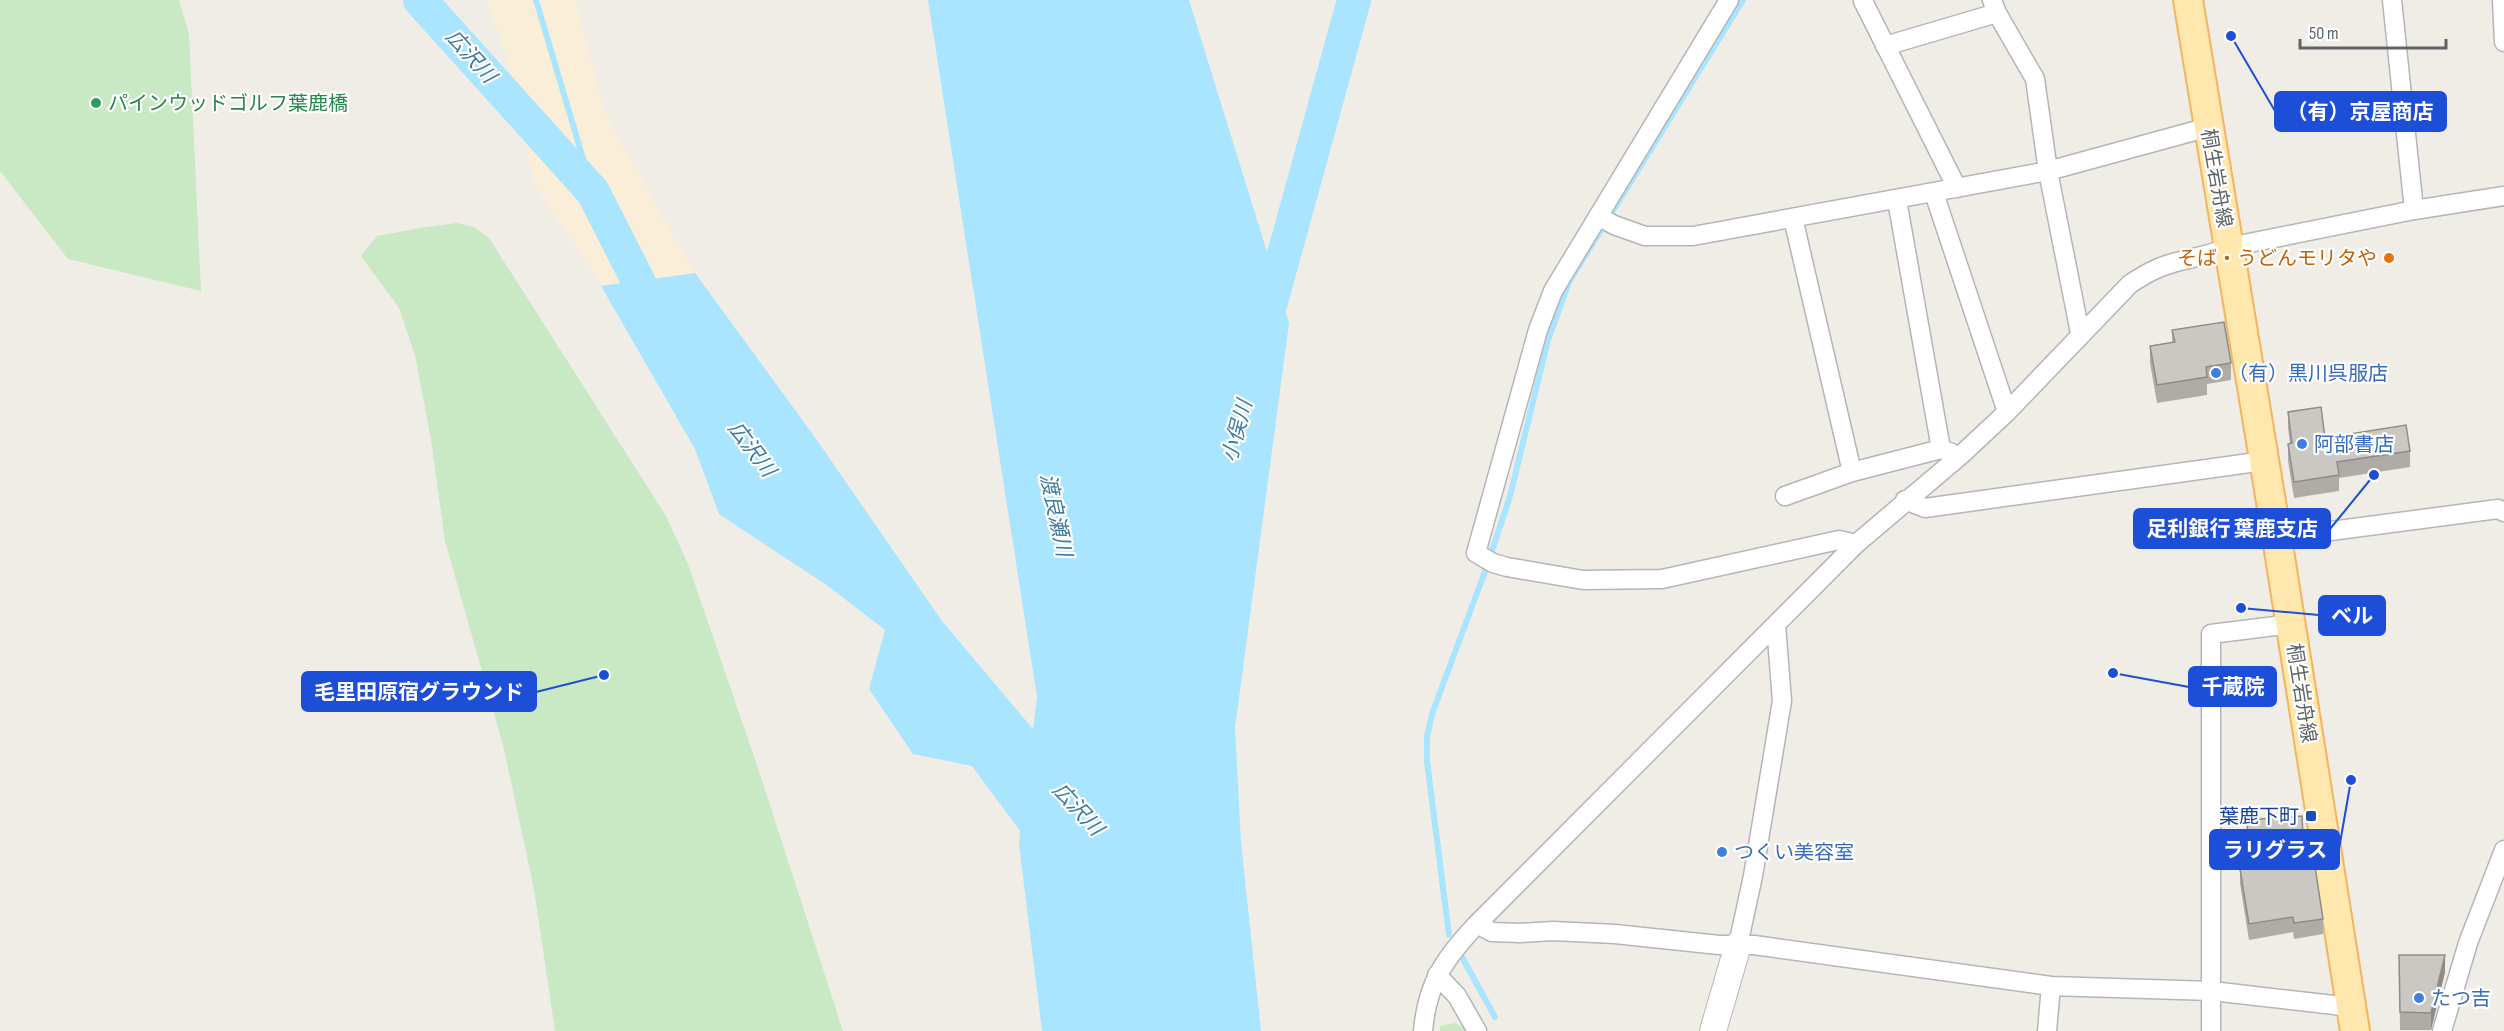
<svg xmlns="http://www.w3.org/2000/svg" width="2504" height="1031" font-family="'Sofia Sans Condensed','Noto Sans JP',sans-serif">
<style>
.green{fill:#c9e8c4}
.sand{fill:#fbeed8}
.water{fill:#a9e5ff}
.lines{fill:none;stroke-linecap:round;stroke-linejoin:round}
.stream{stroke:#a9e5ff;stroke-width:6}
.river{stroke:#a9e5ff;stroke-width:34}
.street-casing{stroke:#b2b6b9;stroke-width:21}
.secondary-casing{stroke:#b3b8bb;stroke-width:28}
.primary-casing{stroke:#f2b45f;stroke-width:32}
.street{stroke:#fff;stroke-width:18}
.secondary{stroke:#fff;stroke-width:26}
.primary{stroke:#ffe7ae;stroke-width:28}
.wall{fill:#afaca8}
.shaded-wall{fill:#8e8c88}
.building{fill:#cbc8c3;stroke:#8e8c88;stroke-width:1.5}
.leisure-dot{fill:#2e9e5b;stroke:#fff;stroke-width:2}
.food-dot{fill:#e8710a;stroke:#fff;stroke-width:2}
.shop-dot{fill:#3f7fe0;stroke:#fff;stroke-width:2}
.transit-dot{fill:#1a4fb4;stroke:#fff;stroke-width:2}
.labels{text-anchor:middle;stroke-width:4.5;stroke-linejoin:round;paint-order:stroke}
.leisure-label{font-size:20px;fill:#27864d;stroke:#fff;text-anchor:start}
.street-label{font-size:20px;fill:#5e6467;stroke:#fff}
.food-label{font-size:20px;fill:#c56008;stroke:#fff;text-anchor:end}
.shop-label{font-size:20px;fill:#366cbe;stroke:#fff;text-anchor:start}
.transit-label{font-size:20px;fill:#164399;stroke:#fff;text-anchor:end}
.water-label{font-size:21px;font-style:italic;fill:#3e7ba0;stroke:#fff}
.leader{fill:none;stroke:#1d4ed8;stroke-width:2}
.callout-dot{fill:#1d4ed8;stroke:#fff;stroke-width:2}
.callout{fill:#1d4ed8;stroke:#1d4ed8;stroke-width:2}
.callout-label{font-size:21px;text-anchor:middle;font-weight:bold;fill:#fff}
</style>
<rect width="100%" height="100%" fill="#f0ede7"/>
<path class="green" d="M0,0H179L189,34L201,291L68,259L0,171Z
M457,223L474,227L489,238L666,516L688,564L760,774L843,1031H555L534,889L504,749L445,541L431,439L415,355L399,308L361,256L377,236L426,227Z
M1455,1023L1469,1031H1440V1026Z"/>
<path class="sand" d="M486,0H575L605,114L695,273L602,286L534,185L510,67Z"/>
<path class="water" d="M928,0H1189L1289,323L1235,728L1241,842L1261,1031H1042L1019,844L1020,831L972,766L913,754L869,689L885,630L828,586L719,514L695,449L601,286L695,273L814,436L942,621L1033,729L1037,697Z"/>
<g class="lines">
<path class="stream" d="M536,0L593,192
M1492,551L1510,496L1548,340L1569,282L1743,0
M1449,935L1427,761V737L1432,714L1487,566
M1462,957L1495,1017"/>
<path class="river" d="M420,0L593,192L659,322
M1264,327L1354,0"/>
<defs>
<path id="street" d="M1729,0L1553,291L1538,330L1476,553L1493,563L1507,567L1583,580L1662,579L1839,540L1856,544
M1992,0L1997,13L2035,79L2048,171L2080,333
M2392,0L2414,210
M2502,0L2504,42
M1863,1L1957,188
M1885,46L1997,13
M1934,193L2007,412
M1897,200L1941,449
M1598,216L1614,225L1645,236H1693L2048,171L2209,127
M1793,218L1852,472
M1785,496L1852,472L1941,449L1952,453
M1905,500L1925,508L2264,461
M2277,538L2498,509L2504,512
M1477,924L1492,932L1520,933L1553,931L1615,934L1719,945H1754L2051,986L2212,991L2351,1007
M1738,945L1753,876L1782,701L1776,625
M1437,975L1457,996L1477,1031
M1423,1031C1427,983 1445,958 1477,924L1856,544L1961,455L2007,412L2130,284C2144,275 2157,267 2173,263C2193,257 2210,256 2229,247L2414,210L2504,196
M2047,1031L2051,986
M2211,1031V634L2291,624
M2442,1031L2468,943L2504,850"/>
<path id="secondary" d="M1713,1031L1738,945"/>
<path id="primary" d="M2188,0L2277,538L2355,1031"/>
</defs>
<use href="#street" class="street-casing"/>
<use href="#secondary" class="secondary-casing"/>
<use href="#primary" class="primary-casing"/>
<use href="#street" class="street"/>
<use href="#secondary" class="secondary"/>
<use href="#primary" class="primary"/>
</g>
<path class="wall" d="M2172,330L2231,363V380L2207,384V395L2157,403L2150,363V346L2172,342Z
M2288,412L2325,438L2410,451V467L2339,478V491L2294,498L2288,461V444H2290L2288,428Z
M2247,820L2303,836V848L2248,851Z
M2284,865L2323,919V934L2294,939L2293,932L2249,940L2240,884V869Z
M2399,955L2445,972L2431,1030H2400Z"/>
<path class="shaded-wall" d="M2445,955V972L2431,1030V1013Z"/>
<path class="building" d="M2224,322L2231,363L2206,367L2207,377L2157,385L2150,346L2175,342L2172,330Z
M2321,407L2325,438L2406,425L2410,451L2337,462L2339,475L2294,482L2288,444L2292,443L2288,412Z
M2302,816L2303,836L2248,840L2247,820Z
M2314,860L2323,919L2294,923L2293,917L2249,924L2240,869L2283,862L2284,865Z
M2399,955H2445L2431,1013L2400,1012Z"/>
<circle class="leisure-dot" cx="96" cy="103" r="6"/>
<circle class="food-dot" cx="2389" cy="258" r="6"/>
<g class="shop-dot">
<circle cx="2216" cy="373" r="6"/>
<circle cx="2302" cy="444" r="6"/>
<circle cx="1722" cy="852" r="6"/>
<circle cx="2419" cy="998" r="6"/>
</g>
<rect class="transit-dot" x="2305" y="810" width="12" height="12" rx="3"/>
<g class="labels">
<g class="leisure-label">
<text x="108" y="110">パインウッドゴルフ葉鹿橋</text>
</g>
<g class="street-label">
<text transform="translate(2217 178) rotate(80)" y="7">桐生岩舟線</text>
<text transform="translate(2302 693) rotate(81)" y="7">桐生岩舟線</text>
</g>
<g class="food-label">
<text x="2377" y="265">そば・うどんモリタや</text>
</g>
<g class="shop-label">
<text x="2228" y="380">（有）黒川呉服店</text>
<text x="2314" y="451">阿部書店</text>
<text x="1734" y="859">つくい美容室</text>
<text x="2431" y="1005">たつ吉</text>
</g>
<g class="transit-label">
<text x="2299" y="823">葉鹿下町</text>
</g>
<g class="water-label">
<text transform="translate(471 56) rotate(48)" y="7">広沢川</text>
<text transform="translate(1237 431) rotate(-75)" y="7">小俣川</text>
<text transform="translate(752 449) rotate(53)" y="7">広沢川</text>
<text transform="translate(1056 515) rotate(78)" y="7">渡良瀬川</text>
<text transform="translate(1078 809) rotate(47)" y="7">広沢川</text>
</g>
</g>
<path class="leader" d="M2231 36L2275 111M2374 475L2330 529M2241 608L2319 615M2113 673L2189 687M604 675L536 692M2351 780L2339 849"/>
<g class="callout-dot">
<circle cx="2231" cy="36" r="6"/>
<circle cx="2374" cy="475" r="6"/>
<circle cx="2241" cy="608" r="6"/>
<circle cx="2113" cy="673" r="6"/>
<circle cx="604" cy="675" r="6"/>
<circle cx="2351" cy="780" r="6"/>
</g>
<g class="callout">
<rect x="2275" y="92" width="171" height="39" rx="6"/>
<rect x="2134" y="509" width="196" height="39" rx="6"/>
<rect x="2319" y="596" width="66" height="39" rx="6"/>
<rect x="2189" y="667" width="87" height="39" rx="6"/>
<rect x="302" y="672" width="234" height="39" rx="6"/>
<rect x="2210" y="830" width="129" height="39" rx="6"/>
</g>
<g class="callout-label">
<text x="2360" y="119">（有）京屋商店</text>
<text x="2232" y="536">足利銀行 葉鹿支店</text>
<text x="2352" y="623">ベル</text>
<text x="2233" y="694">千蔵院</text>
<text x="419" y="699">毛里田原宿グラウンド</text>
<text x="2275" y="857">ラリグラス</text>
</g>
<path d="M2300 39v9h146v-9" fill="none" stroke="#5e6467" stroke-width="3"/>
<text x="2309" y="39" font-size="18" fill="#5e6467" stroke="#ffffff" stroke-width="4.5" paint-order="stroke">50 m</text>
</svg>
